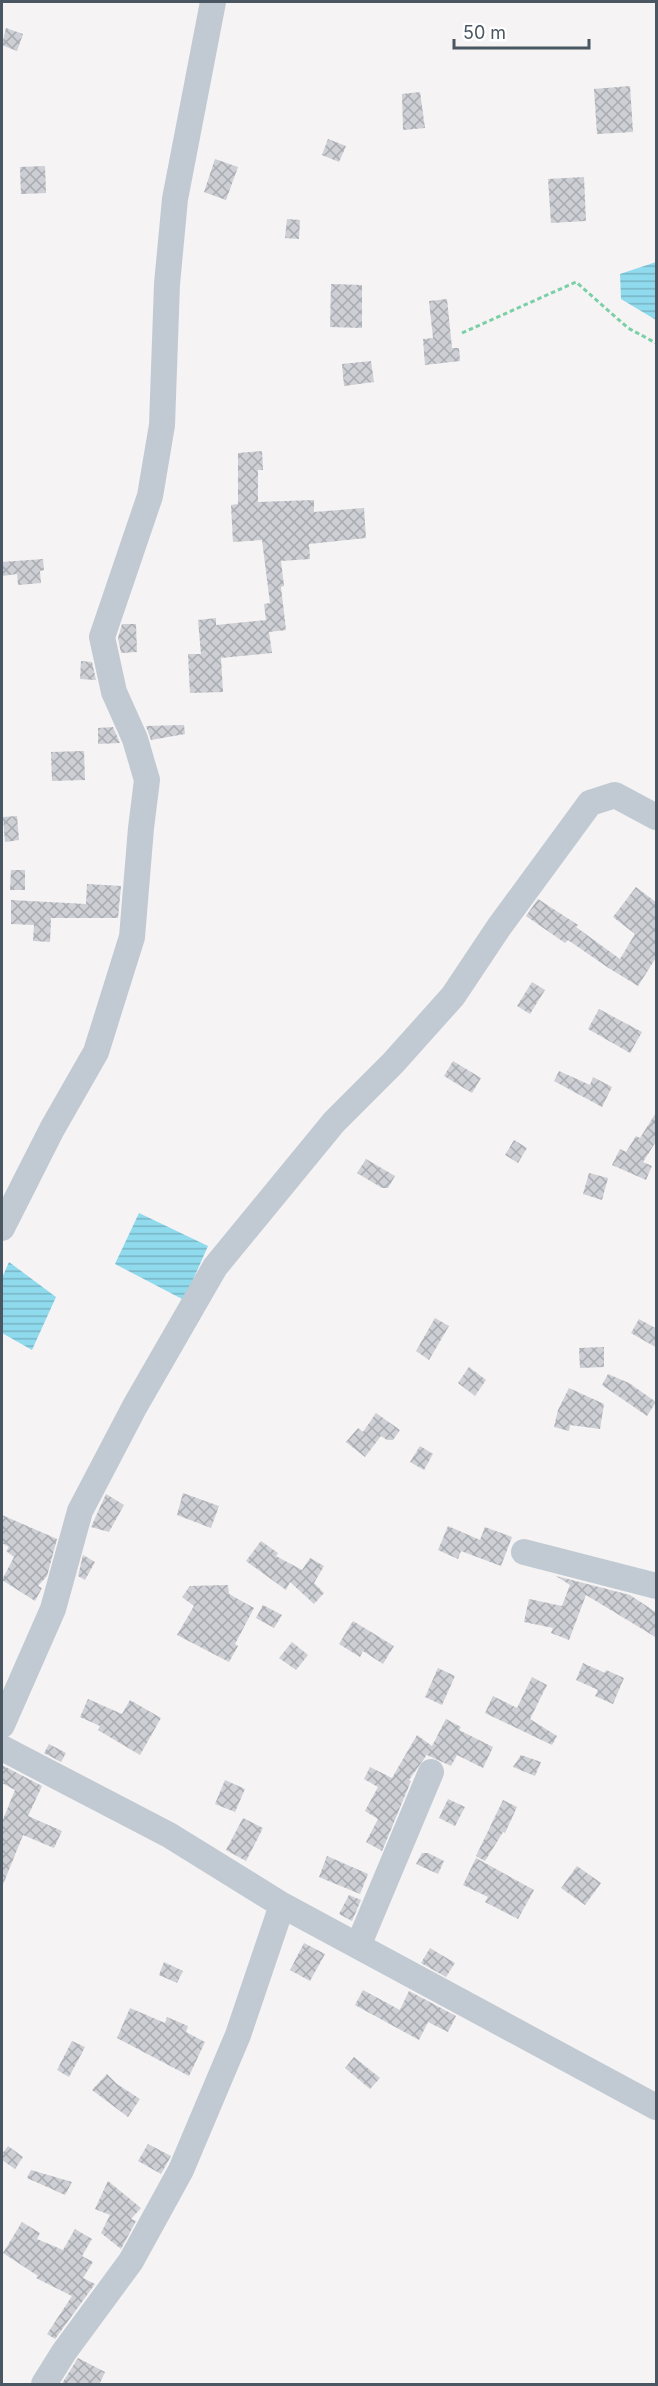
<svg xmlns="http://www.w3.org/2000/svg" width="658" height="2386" font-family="Inter,sans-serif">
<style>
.water{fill:url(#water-rules)}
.building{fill:url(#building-cross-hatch)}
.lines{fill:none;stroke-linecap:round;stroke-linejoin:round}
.path{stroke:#7ad0a6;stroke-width:3;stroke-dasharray:4.5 3;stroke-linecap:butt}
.minor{stroke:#c1cad2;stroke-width:26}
</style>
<defs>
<pattern id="water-rules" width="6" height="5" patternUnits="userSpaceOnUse" patternTransform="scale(1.5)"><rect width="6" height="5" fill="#90daee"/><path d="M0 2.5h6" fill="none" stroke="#78b4c4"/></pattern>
<pattern id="building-cross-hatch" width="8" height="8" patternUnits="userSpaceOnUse" patternTransform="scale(1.5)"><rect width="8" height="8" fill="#cdcfd5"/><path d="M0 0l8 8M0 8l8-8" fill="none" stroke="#a8abb0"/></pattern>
</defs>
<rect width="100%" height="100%" fill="#f5f3f3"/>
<path class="water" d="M656,262V320L621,299L620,274Z
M139,1213L208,1246L184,1300L115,1264Z
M9,1262L56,1297L32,1350L2,1333V1278Z"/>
<path class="building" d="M6,28L23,34L17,51L2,45Z
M630,86L633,132L597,134L594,89Z
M420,92L425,128L403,130L402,94Z
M328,139L346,146L339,162L322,155Z
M215,159L238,167L226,200L204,192Z
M45,166L46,193L21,194L20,167Z
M584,177L586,221L551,223L548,179Z
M287,219L300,220L299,239L285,238Z
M331,284L362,285V328L330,327Z
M447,299L452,348H459L460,361L425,365L423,339L433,338L429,301Z
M371,361L374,382L344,386L342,364Z
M262,451L263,470H258V502L314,500V512L364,508L366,538L309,544L310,559L281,561L284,586L281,587L286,630L269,632L272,653L221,658L223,692L190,693L188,654H201L198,620L216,618V625L266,620L264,604L270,603L262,540L233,542L231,505L238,504V453Z
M43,559L44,570L40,571L41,583L18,585L17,574L2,576V562Z
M122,624H136L137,652L121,653L118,638Z
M81,661L92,662L96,680L80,679Z
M184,725L185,734L151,740L146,726Z
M113,727L120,743L98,744V728Z
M84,751L85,780L52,781L51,752Z
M17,816L19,840L5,842L3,817Z
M11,870H25V890H10Z
M87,884L121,886L118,918H51L50,942L33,941L34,925L11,924V900L86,904Z
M636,887L657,903V956L638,986L607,967L568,940L565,943L526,916L538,899L578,925L576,927L620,959L635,934L613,917Z
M532,982L545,990L530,1014L517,1006Z
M599,1009L642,1032L630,1053L588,1029Z
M453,1061L481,1078L472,1093L444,1076Z
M559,1071L590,1085L593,1077L612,1087L602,1107L554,1081Z
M657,1111V1140L643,1162L652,1166L646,1180L612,1165L620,1149L626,1152L636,1136L640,1138Z
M514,1140L527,1148L518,1163L505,1155Z
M366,1159L395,1176L388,1188H382L357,1173Z
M589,1173L608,1178L602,1200L583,1194Z
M435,1318L449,1326L429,1360L416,1351Z
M639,1319L657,1329V1348L631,1333Z
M604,1347V1367L580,1368L579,1348Z
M469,1367L486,1380L475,1396L458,1383Z
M608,1374L629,1383L656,1402L647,1416L602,1385Z
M569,1388L604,1404L600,1429L570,1425L569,1431L554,1427L558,1410Z
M376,1413L400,1430L393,1440H387L381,1436L365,1457L346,1442L358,1428L363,1432Z
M420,1446L433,1454L424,1470L410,1462Z
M183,1493L219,1506L211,1528L177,1515Z
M106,1494L124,1505L109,1532L91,1527Z
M2,1515L57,1539L47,1576L38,1586L42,1588L35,1601L2,1580L14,1557L6,1551L9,1547L2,1543Z
M448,1526L480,1540L485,1527L512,1537L501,1566L461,1551L458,1559L438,1550Z
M261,1541L278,1553L276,1556L302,1570L310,1558L324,1566L314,1583L324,1593L314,1604L290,1582L286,1590L246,1561Z
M83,1555L95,1562L85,1580L78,1576Z
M556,1576L630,1595L657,1613V1638L586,1595L569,1640L551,1633L553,1628L524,1622L529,1599L562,1606L570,1585Z
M228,1585L229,1594L254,1608L235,1644L238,1646L229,1662L177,1635L194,1606L182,1597L190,1586Z
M263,1605L282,1615L274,1628L256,1618Z
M353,1621L394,1646L383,1664L363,1651L360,1657L339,1644Z
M292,1642L308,1655L296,1670L279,1658Z
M583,1663L605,1673L606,1670L624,1678L613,1704L595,1696L598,1690L576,1680Z
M438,1668L455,1676L442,1705L425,1697Z
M532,1677L547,1685L530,1719L557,1736L552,1745L485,1713L493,1696L517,1708Z
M88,1699L122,1714L130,1700L161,1718L140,1755L98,1730L100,1726L80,1717Z
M446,1719L461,1727L459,1730L493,1747L483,1768L457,1755L451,1766L427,1755L428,1753L409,1780L411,1781L382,1851L366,1842L378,1819L365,1811L378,1787L364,1779L370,1767L392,1778L417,1735L432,1746Z
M49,1744L66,1753L61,1762L44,1753Z
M521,1755L541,1762L535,1776L513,1767Z
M2,1765L42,1786L28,1816L62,1831L54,1848L23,1835L2,1887V1822L15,1790L2,1783Z
M225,1780L245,1789L235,1812L215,1804Z
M448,1799L465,1807L455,1826L439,1818Z
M503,1800L517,1807L505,1833L503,1832L485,1861L476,1856Z
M243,1818L263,1828L246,1861L226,1850Z
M422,1853H428L444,1861L438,1874L416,1864Z
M327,1856L368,1874L360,1894L319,1877Z
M476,1858L534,1890L518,1919L485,1902L488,1897L463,1885Z
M577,1866L601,1883L585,1905L561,1888Z
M349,1895L361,1900L352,1921L339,1914Z
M304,1943L325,1954L310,1981L290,1970Z
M430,1948L455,1963L446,1977L421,1963Z
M164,1962L183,1971L177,1983L159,1975Z
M363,1990L400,2010L409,1991L456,2016L448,2032L428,2022L419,2040L355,2005Z
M130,2008L165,2023L167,2017L188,2026L186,2032L205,2042L189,2076L117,2038Z
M72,2041L85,2047L69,2077L57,2070Z
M354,2057L380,2078L370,2089L345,2068Z
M107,2074L117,2084L140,2099L128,2117L92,2090Z
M148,2144L171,2156L161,2174L138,2161Z
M8,2146L23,2157L15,2169L2,2160V2154Z
M31,2170L72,2182L65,2195L27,2178Z
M108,2181L141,2208L131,2219L136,2221L121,2249L101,2233L110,2215L95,2209Z
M22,2222L40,2233L37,2239L63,2250L75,2229L92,2239L82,2256L93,2262L83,2278L95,2284L55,2339L47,2334L72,2296L36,2278L38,2276L3,2253Z
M78,2358L105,2372L99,2385H61Z"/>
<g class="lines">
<path class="path" d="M462,333L576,282L628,328L656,343"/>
<path class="minor" d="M2,1228L52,1129L96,1052L132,937L141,828L147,780L135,739L114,692L102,637L150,496L162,425L167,284L175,199L213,2
M524,1552L656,1586
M2,1725L53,1609L80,1511L135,1406L215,1267L334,1122L393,1063L453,996L499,927L590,803L615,795L656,817
M2,1748L169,1835L282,1905L656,2107
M358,1946L431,1772
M44,2384L64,2352L131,2261L181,2170L238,2035L282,1905"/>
</g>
<rect width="658" height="2386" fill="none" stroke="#4a5661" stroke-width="6"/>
<path d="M454 39v9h135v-9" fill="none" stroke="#4a5661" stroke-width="3"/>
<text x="463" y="39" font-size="18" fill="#4a5661" stroke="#ffffff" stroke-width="4.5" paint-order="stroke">50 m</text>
</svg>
